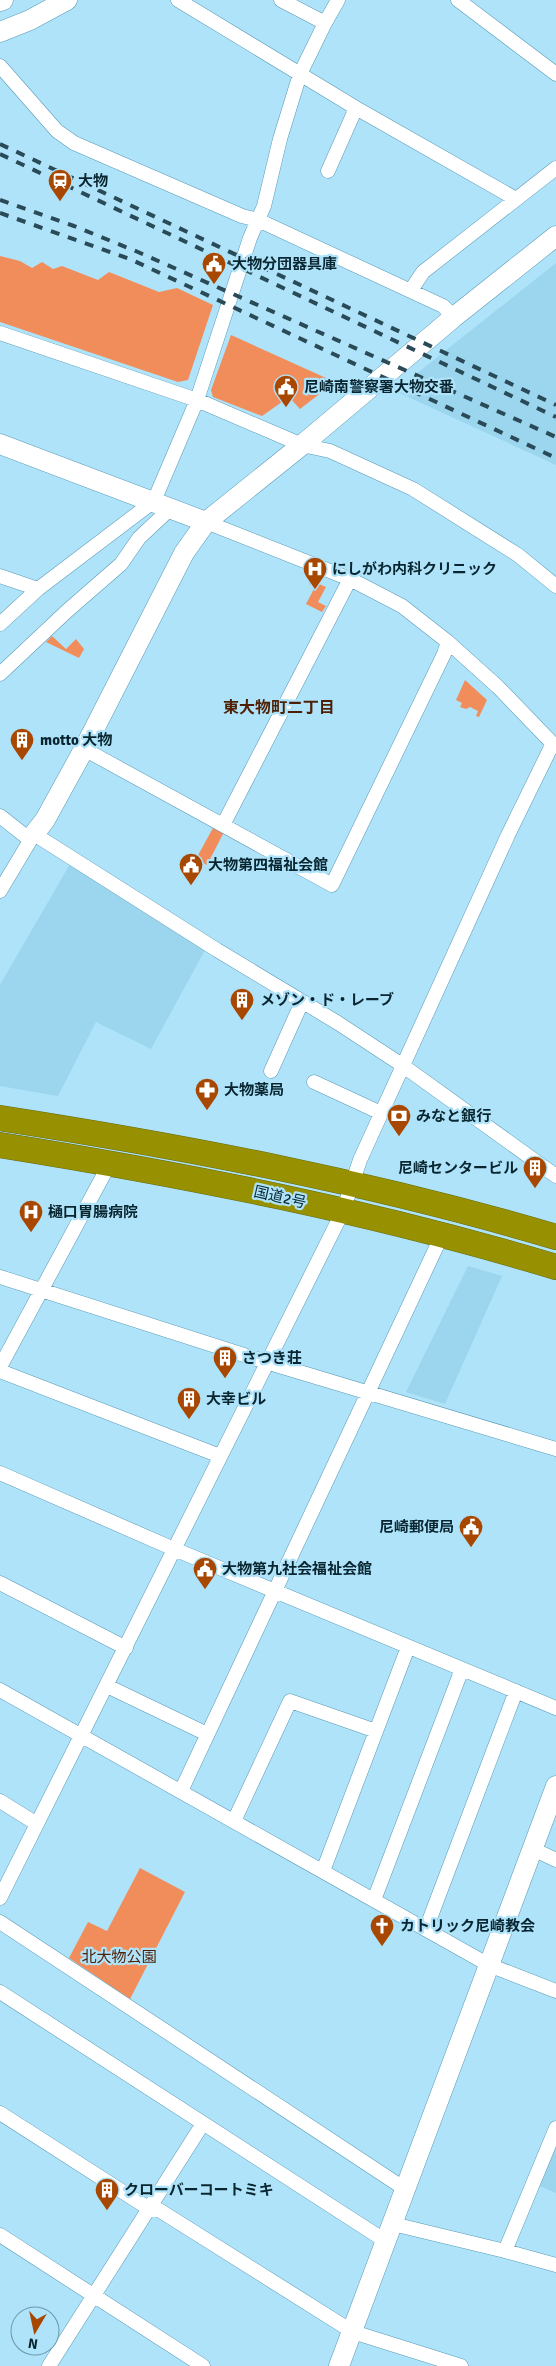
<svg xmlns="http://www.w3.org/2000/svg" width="556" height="2366" font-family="Signika,'Noto Sans JP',sans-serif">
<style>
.built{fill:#9bd5ee}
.green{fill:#f18d5a}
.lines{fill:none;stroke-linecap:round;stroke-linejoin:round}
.street-casing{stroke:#589ab5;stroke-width:15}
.secondary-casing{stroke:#589ab5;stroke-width:21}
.highway-casing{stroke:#656c11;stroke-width:26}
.street{stroke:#fff;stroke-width:14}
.secondary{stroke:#fff;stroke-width:20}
.highway{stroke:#979101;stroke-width:25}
.rail{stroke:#294a56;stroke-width:4;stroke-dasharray:9 9;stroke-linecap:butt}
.labels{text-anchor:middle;stroke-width:4.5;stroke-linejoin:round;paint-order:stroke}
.poi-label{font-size:15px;font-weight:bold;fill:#092630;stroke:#afe3fa;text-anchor:start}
.street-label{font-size:15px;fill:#092630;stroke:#afe3fa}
.park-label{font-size:15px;fill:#4f2005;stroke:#afe3fa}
.neighbourhood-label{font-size:16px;font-weight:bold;fill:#4e1f04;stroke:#afe3fa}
</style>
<rect width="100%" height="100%" fill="#afe3fa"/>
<path class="built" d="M556,263V465L395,391L450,347Z
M70,864L205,950L151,1049L96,1022L58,1096L0,1086V985Z
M468,1266L502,1276L445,1404L406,1392Z
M556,2143V2193L537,2185Z"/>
<path class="green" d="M0,256L20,261L32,268L42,262L53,269L62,266L98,280L109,272L159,292L177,288L213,305L188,380L178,382L0,322Z
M231,335L335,382L300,409L289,397L262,416L213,397L211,390Z
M310,580L326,587L318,602L326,606L322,612L306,604L315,587L309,584Z
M52,636L66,649L76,639L84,649L79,658L46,642Z
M465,680L487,700L479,717L476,716L478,711L470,707L466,709L460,707L462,703L456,700Z
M214,826L224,832L207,865L196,859Z
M140,1868L185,1892L130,1999L69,1958L88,1922L107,1931Z"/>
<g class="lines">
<defs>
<path id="street" d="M178,0L356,108L516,199
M281,0L325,23
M458,0L556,74
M0,66L57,131L74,143L242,216L258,220L443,306L454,317
M328,171L356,108
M411,290L423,272L556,168
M0,333L197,400L302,445L330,451L413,489L518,555L556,586
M206,522L350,579L402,606L448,642L498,687L556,747
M0,576L38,589
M0,624L38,589L154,501L197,400L250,238L264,206L280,139L300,74L325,23L338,0
M0,674L67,611L121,564L139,538L171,508
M84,749L332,885L444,654L448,642
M0,816L29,839
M223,825L350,579
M0,891L34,834L217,950L338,1023L402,1065L556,1176
M271,1071L302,1002
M314,1082L381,1113
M0,1277L266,1362L556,1449
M0,1367L110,1163
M0,1371L220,1456
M0,1473L174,1549L556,1708
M0,1583L126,1648
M107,1686L207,1734
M0,1690L489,1965L556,1991
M181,1791L442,1235
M0,1801L37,1824
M234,1821L290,1701L376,1731
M533,1849L556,1860
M323,1871L408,1647
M0,1898L343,1211L360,1160L508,835L553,743
M374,1900L462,1669
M0,1922L405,2189
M426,1929L516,1691
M0,1992L387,2242
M0,2113L148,2208L159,2210L353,2332L461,2366
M393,2224L505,2251L556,2265
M0,2235L203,2366
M505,2251L556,2128
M49,2366L202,2125"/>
<path id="secondary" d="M0,1L3,0
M0,32L30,20L67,0
M0,444L206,522
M34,834L45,820L84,749L184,553L206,522L302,445L454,317L556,236
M339,2366L556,1786"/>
<path id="highway" d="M0,1118C187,1147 374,1183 556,1237
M0,1145C187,1175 374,1212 556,1267"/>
</defs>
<use href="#street" class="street-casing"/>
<use href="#secondary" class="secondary-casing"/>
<use href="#highway" class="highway-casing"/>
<use href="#street" class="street"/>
<use href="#secondary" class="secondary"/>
<use href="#highway" class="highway"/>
<path class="rail" d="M0,144L556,405
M0,154L556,417
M0,200L74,226L138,252L556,437
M0,213L130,259L556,458"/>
</g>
<defs>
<symbol id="station-pin" viewBox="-11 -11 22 30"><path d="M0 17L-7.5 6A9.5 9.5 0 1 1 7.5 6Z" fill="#a84700" stroke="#afe3fa"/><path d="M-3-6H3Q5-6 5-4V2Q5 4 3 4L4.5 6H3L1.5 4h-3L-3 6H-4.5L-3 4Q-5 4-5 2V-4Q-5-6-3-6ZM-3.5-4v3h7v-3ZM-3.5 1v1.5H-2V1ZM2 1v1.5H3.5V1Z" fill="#fff"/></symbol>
<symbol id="civic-pin" viewBox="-11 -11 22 30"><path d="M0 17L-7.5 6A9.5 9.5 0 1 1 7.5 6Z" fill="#a84700" stroke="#afe3fa"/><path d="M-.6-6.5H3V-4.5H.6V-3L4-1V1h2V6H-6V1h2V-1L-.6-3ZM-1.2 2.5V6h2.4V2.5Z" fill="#fff"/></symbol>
<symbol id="hospital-pin" viewBox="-11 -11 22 30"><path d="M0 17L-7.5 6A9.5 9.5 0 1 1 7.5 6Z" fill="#a84700" stroke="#afe3fa"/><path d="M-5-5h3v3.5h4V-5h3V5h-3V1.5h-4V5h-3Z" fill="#fff"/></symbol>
<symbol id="building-pin" viewBox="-11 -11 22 30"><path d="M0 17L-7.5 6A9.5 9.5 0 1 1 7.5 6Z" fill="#a84700" stroke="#afe3fa"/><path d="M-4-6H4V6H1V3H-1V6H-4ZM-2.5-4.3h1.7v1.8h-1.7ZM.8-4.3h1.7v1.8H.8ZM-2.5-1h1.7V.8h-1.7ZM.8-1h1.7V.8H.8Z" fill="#fff"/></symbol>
<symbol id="pharmacy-pin" viewBox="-11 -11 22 30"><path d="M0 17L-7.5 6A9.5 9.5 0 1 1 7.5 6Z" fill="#a84700" stroke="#afe3fa"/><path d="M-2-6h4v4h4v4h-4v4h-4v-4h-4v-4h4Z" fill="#fff"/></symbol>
<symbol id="bank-pin" viewBox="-11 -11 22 30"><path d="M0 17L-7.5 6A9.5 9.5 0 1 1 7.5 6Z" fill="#a84700" stroke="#afe3fa"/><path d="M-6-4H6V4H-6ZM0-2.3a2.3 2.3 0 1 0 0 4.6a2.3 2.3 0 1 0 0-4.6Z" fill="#fff"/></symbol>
<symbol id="church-pin" viewBox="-11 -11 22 30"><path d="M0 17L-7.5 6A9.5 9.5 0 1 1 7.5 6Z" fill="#a84700" stroke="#afe3fa"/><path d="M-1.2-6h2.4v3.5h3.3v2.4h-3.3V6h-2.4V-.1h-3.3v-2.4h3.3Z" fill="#fff"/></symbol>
</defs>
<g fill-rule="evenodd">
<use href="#station-pin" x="46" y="167" width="28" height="38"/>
<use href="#civic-pin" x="200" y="250" width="28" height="38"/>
<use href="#civic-pin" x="272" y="373" width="28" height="38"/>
<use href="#hospital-pin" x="301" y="555" width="28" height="38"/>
<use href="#building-pin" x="8" y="726" width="28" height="38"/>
<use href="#civic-pin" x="177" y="851" width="28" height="38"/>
<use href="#building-pin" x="228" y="986" width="28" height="38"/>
<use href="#pharmacy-pin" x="193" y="1076" width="28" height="38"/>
<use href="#bank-pin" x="385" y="1102" width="28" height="38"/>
<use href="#building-pin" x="521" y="1154" width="28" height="38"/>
<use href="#hospital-pin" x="17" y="1198" width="28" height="38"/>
<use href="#building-pin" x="211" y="1344" width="28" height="38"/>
<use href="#building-pin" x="175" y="1385" width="28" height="38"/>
<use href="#civic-pin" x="457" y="1513" width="28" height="38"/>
<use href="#civic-pin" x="191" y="1555" width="28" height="38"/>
<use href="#church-pin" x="368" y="1912" width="28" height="38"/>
<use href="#building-pin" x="93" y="2176" width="28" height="38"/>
</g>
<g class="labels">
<g class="poi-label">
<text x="78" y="186">大物</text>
<text x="232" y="269">大物分団器具庫</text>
<text x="304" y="392">尼崎南警察署大物交番</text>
<text x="332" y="574">にしがわ内科クリニック</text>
<text x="40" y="745">motto 大物</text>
<text x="208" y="870">大物第四福祉会館</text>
<text x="260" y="1005">メゾン・ド・レーブ</text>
<text x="224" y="1095">大物薬局</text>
<text x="416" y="1121">みなと銀行</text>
<text x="518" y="1173" text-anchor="end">尼崎センタービル</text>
<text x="48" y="1217">樋口胃腸病院</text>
<text x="242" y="1363">さつき荘</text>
<text x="206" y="1404">大幸ビル</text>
<text x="454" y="1532" text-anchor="end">尼崎郵便局</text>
<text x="222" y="1574">大物第九社会福祉会館</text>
<text x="400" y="1931">カトリック尼崎教会</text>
<text x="124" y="2195">クローバーコートミキ</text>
</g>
<g class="street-label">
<text transform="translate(280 1197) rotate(13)" y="5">国道2号</text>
</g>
<g class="park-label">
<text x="119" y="1962">北大物公園</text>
</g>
<g class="neighbourhood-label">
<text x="279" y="713">東大物町二丁目</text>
</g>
</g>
<g transform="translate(35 2331) rotate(189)"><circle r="24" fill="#afe3fa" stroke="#6d97a9"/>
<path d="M0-4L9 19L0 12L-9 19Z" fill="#a84700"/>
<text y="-8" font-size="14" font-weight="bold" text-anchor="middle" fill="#092630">N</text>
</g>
</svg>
